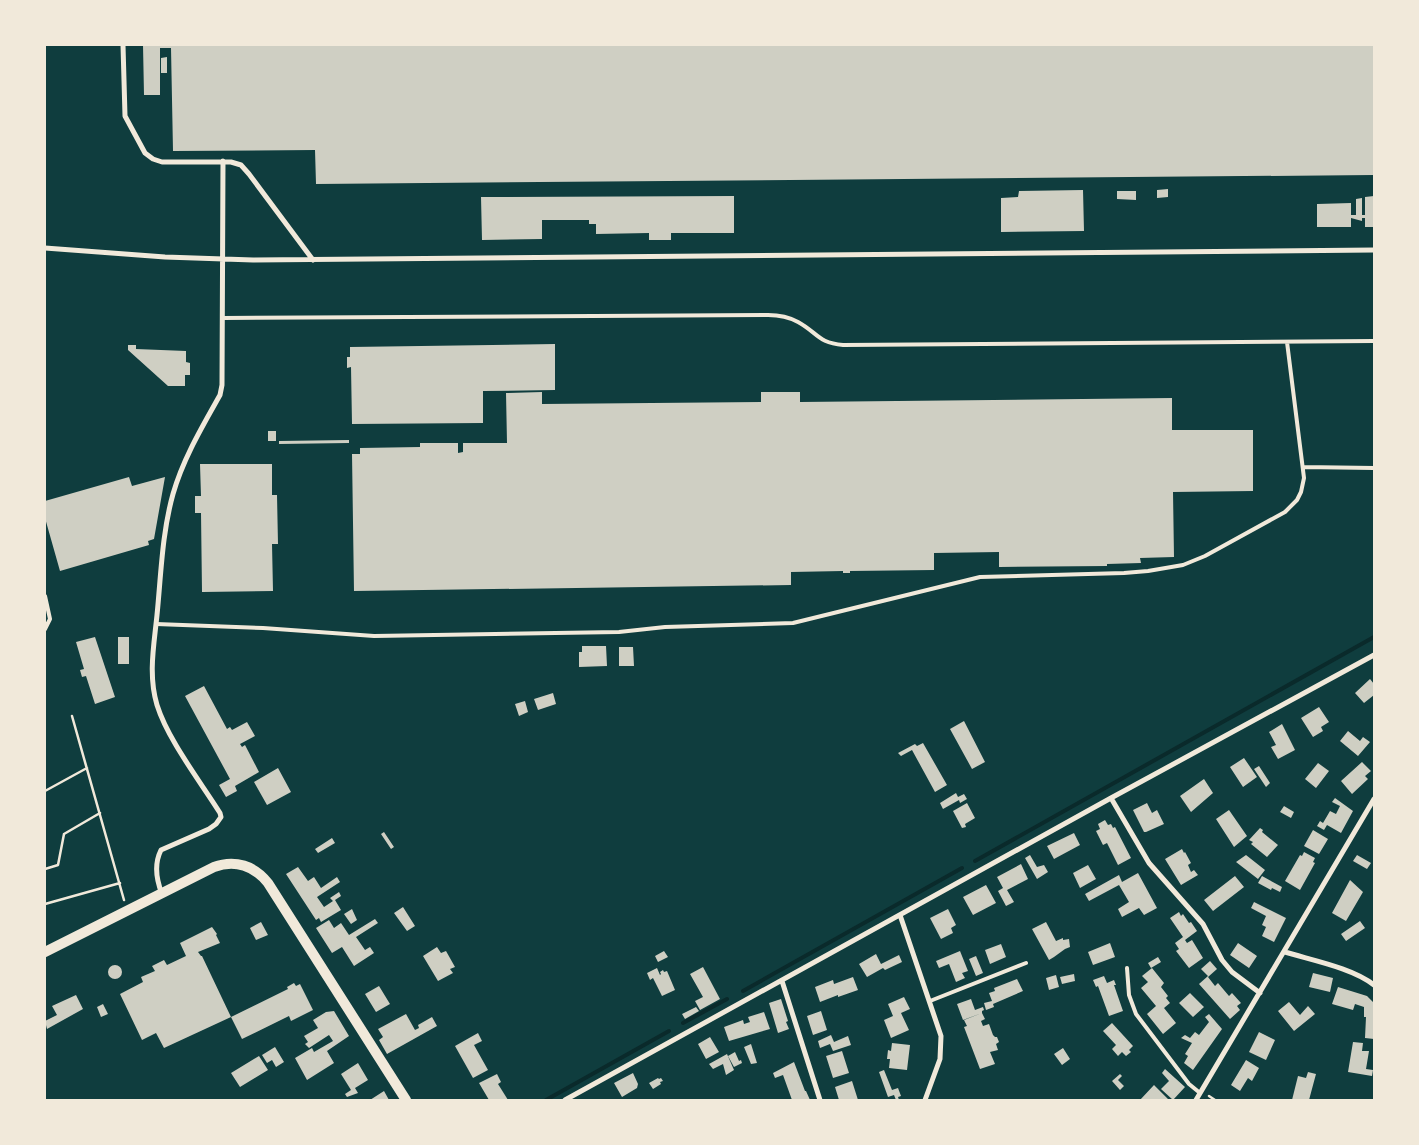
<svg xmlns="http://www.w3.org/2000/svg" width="1419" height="1145" font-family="'Space Grotesk',sans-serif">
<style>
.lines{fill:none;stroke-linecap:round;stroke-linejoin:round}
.stream{stroke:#0a2a2b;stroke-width:4}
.building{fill:#cfcfc3}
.path{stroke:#f1e9da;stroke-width:2.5}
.service{stroke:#f1e9da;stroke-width:4}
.minor{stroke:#f1e9da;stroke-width:5}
.secondary{stroke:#f1e9da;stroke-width:10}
</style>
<rect width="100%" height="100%" fill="#0f3d3e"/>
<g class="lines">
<path class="stream" d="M975,861L1374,637
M743,991L962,868
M683,1023L727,999
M546,1100L669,1031"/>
</g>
<path class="building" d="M143,45H1374V175L316,184L315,150L173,151L171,48H160V95H144Z
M167,57V73H161V58Z
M1168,189V197L1157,198V190Z
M1083,190L1084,231L1001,232V198L1018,197L1019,191Z
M1117,191H1136V200L1117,199Z
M734,196V233H671V240H649V233L596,234V224H589V220H542V239L482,240L481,197Z
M1374,196V227H1365V218H1362V221L1351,218V227H1317V204L1351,203V215H1356V199L1362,198V215H1365V197Z
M555,344V390L483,391V423L352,424L351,367L347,368V357H350V347Z
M128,345H136V349L186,351V362L190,363V375H185V386H168L128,350Z
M542,392V404L761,402V392H800V402L1172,398V430H1253V491L1173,492L1174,557L1140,558L1141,563L1107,564V566L999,567V552L934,553V570L850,571V573H843V571L791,572V585L354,591L352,454H360V448L420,447V443H458V453L463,452V443H507L506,393Z
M268,431H276V441H268Z
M349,440V443L279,444V441Z
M200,464H272V495H277L278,544H272L273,591L202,592L201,513H195V496H201Z
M129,477L132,486L165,477L154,539L148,541L149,545L60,571L45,518V501Z
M95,637L115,697L95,704L86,676L82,677L80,670L84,669L76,642Z
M118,637H129V664H118Z
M582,646H606L607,666L579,667V652H582Z
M619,647H633L634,666H619Z
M1370,679L1374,684V695L1364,703L1355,693Z
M204,686L227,729L230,727L232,730L247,722L255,736L240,744L242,747L245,745L259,772L235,786L237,791L226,797L219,785L230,779L185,696Z
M553,693L556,704L538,710L534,699Z
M525,701L528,712L519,716L515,704Z
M1319,707L1329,722L1321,727L1323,731L1313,737L1301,718Z
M964,721L985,762L972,769L950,729Z
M1282,724L1295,750L1278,759L1271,747L1276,745L1269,732Z
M1348,731L1360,741L1363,737L1370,742L1358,756L1340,741Z
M923,743L947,785L935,792L912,750L901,756L898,753L915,744L917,746Z
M1244,758L1257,777L1243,787L1230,767Z
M1362,762L1371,771L1365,776L1368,779L1352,794L1341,781Z
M1318,763L1329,771L1316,788L1305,779Z
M1259,766L1270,783L1266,787L1254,769Z
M278,768L291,792L267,805L254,782Z
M1204,779L1213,793L1191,812L1180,796Z
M956,793L958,797L964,794L967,799L960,803L959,800L943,809L940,803Z
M1335,798L1353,811L1341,833L1327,825L1324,830L1317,826L1320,821L1323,823L1330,811L1336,814L1340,806L1332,802Z
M967,803L975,818L965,824L966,827L962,828L953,811Z
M1147,803L1152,813L1157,810L1164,824L1146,832H1144L1133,810Z
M1284,806L1294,812L1291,818L1280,812Z
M1229,810L1247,836L1234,847L1216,819Z
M1105,820L1108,825L1111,824L1113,828L1115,827L1131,858L1118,865L1107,843L1103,845L1096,831L1100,829L1098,824Z
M1260,828L1263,830L1262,832L1278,845L1267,857L1251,844L1253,842L1249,840Z
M1313,830L1328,839L1319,854L1304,846Z
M384,832L394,847L391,849L381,834Z
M1074,833L1080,845L1054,859L1047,846Z
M332,838L335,843L318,853L315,849Z
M1182,849L1184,853L1185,852L1191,863L1188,865L1191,872L1194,870L1198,875L1181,885L1165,859Z
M1304,852L1315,858L1313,862L1315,863L1300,890L1285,881L1300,855L1302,856Z
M1030,855L1037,867L1044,865L1048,872L1037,879L1025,858Z
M1246,855L1265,870L1258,879L1236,862Z
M1357,855L1371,863L1367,869L1353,861Z
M1021,864L1028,879L1007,890L1014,902L1006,906L998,891L1003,888L997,877Z
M1088,865L1096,879L1080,888L1073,873Z
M298,867L308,881L314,877L321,888L337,877L340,882L317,897L324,907L333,901L330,898L339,892L341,896L335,900L341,910L321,922L319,918L316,920L286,874Z
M1138,873L1157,908L1144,915L1139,908L1122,917L1118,909L1129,902L1119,885L1089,901L1085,894L1119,875L1122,882Z
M1235,876L1244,887L1213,911L1204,900Z
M1262,876L1282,887L1280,892L1272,888L1271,890L1258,883Z
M1350,880L1363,892L1346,921L1332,913Z
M986,885L996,903L973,915L963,897Z
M1254,902L1286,918L1274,942L1262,936L1266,927L1262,925L1266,916L1251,908Z
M403,907L415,926L407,931L394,913Z
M352,909L357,920L351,924L344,914Z
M948,909L956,925L951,928L953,933L941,939L930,918Z
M1179,912L1181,916L1183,914L1189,923L1191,922L1197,931L1185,940L1187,943L1192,940L1203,958L1189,968L1176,951L1179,949L1175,943L1183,937L1170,918Z
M375,919L378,923L356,937L365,950L370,947L374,953L354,966L342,947L332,953L316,928L329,920L334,928L341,923L349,935Z
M1360,921L1365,928L1346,941L1341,934Z
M261,922L268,935L256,940L250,928Z
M1046,922L1056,941L1063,938V940L1069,939L1070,947L1065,949L1054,957L1049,960L1032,929Z
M212,927L217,934L216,935L220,943L198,952L201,956H202L231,1017L164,1048L156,1033L142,1040L120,994L143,982L141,977L155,971L152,966L164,960L167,965L186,956L180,943Z
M1110,943L1115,957L1093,965L1088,952Z
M1238,943L1257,956L1249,968L1230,955Z
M1001,944L1006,957L990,964L985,950Z
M437,947L441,953L446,951L455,967L450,969L453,973L438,981L423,956Z
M664,951L668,957L658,962L655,956Z
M960,951L968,971L962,973L965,978L956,982L949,964L939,968L936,961Z
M876,954L881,964L899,955L902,962L885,970L883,968L867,977L859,964Z
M976,956L983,973L976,976L969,959Z
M1158,957L1161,962L1151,968L1148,963Z
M1210,961L1217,969L1208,977L1215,986L1218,983L1229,996L1232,993L1241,1003L1237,1006L1240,1010L1230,1019L1199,984L1208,976L1201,969Z
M108 972a7 7 0 1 1 14 0a7 7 0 1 1-14 0Z
M703,967L720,999L700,1010L695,1001L703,997L690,974Z
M657,968L660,975L661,974L660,972L663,970L664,972L667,971L675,990L662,996L653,978L650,980L647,973Z
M1152,968L1164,983L1161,987L1168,996L1166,998L1170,1003L1164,1008L1176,1023L1163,1034L1147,1014L1156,1006L1141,988L1148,982L1142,976Z
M1313,973L1333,978L1330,992L1309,987Z
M1074,974L1075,981L1062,984L1060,977Z
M1056,975L1059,987L1049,990L1046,978Z
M1104,976L1107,983L1114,980L1116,985H1114L1123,1011L1109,1016L1098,986L1096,987L1093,980Z
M853,977L858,990L838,997V995L820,1002L815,987L833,980L834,984Z
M1017,979L1023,991L993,1004L994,1007L986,1010L984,1003L992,1001L989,993L995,991L994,988Z
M294,983L296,986L300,984L313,1010L291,1021L289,1016L242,1039L231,1017L288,989L287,987Z
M379,986L390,1004L376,1012L365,994Z
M1338,987L1367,996L1374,1003V1039L1365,1038L1366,1017H1364V1007L1355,1004L1353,1010L1332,1004Z
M1190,993L1204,1007L1193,1017L1179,1003Z
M76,995L83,1009L47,1029L45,1021L57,1015L52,1006Z
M904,997L910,1009L901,1013L909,1030L891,1038L884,1020L893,1016L888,1004Z
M781,999L788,1021L786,1022L789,1029L778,1033L769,1003Z
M971,999L975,1010L983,1007L984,1010L982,1011V1013L963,1020L957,1004Z
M1289,1002L1300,1015L1308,1006L1315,1014L1294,1031L1278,1011Z
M103,1004L108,1014L101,1017L97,1007Z
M696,1007L699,1011L685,1019L682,1014Z
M334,1011L349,1036L327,1051L334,1063L307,1080L295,1058L312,1048L314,1052L333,1041L329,1035L309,1048L305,1044L308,1042L304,1036L318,1028L313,1020L326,1012Z
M821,1011L827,1030L813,1035L807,1016Z
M764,1012L770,1029L729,1041L724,1027L743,1020L744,1024L750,1022L748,1017Z
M982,1013L985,1019L981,1021L983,1026L989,1024L993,1035L995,1037H997L999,1042L996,1044L998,1050L990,1052L995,1064L980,1069L964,1027L967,1026L964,1020Z
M406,1014L415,1030L419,1028L418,1025L432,1017L437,1026L387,1054L379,1040L383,1037L378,1029Z
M1209,1014L1222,1029L1193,1070L1184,1063L1188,1056L1185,1054L1192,1043L1181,1038L1185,1035L1190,1038L1195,1032L1199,1035L1209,1022L1205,1017Z
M1112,1023L1133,1046L1129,1050L1131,1052L1126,1056L1122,1052L1118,1056L1112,1049L1116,1045L1103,1031Z
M1259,1032L1275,1040L1266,1060L1249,1052Z
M478,1033L482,1041L474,1045L488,1070L473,1078L455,1046Z
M831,1035L834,1042L848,1036L851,1045L833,1051L830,1044L820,1048L818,1041Z
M710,1037L719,1052L706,1059L698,1044Z
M1353,1042L1363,1043L1362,1051H1369L1366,1069L1373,1070L1372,1076L1348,1072Z
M892,1043L910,1045L907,1070L889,1068L890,1059H887L888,1050L891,1051Z
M751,1044L757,1063L751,1064L744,1047Z
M275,1047L284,1062L276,1067L272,1060L267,1063L262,1055Z
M1063,1048L1070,1059L1062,1065L1054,1054Z
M842,1051L849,1073L833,1078L826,1056Z
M735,1052L739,1061L741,1060L742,1063L734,1067L728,1056Z
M727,1054L734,1070L726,1075L723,1064L713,1069L709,1064Z
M259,1056L268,1070L240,1087L231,1073Z
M1246,1060L1259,1068L1252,1081L1248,1078L1240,1091L1231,1085Z
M794,1062L805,1091H806L810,1100H792L783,1075L775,1078L773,1073Z
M358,1063L368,1080L355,1088L358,1093L347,1097L345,1094L351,1090L341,1074Z
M1165,1069L1185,1087L1173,1100L1161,1089L1169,1081L1162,1073Z
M884,1070L892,1090L898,1088L901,1096L898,1097L899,1100H896L894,1095L888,1097L879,1072Z
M1308,1072L1316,1074L1309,1100H1292L1298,1076L1306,1078Z
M633,1073L638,1084L637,1088L622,1097L614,1083Z
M497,1074L501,1082L498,1084L508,1100H489L479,1083Z
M1120,1074L1122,1076L1118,1080L1124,1086L1120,1090L1112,1081Z
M658,1078L659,1079L661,1078L663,1081L660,1082L661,1084L653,1089L649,1083Z
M852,1081L858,1100H839L835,1087Z
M1154,1085L1169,1100H1140Z
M384,1091L389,1100H370Z"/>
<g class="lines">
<path class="path" d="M72,716L124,900
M45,791L87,768
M45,869L58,865L64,834L100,813
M45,904L120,883
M1209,1096L1215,1100"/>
<path class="service" d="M223,318L768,315C779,315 789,317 798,322C818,333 818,343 843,345L1374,341
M1303,467L1374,468
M45,596L50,619L45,629
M156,624L263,628L374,636L619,632L665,627L793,623L980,577L1124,573L1148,571L1183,565L1205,556L1285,512L1297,500L1301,492L1304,478L1287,342
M1127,968L1129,995L1136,1014L1189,1084L1200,1093
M930,1001L1026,963"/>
<path class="minor" d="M123,45L125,116L145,153L153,159L162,162H231L241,165L249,174L313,260
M45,248L165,257L253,260L1374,250
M1111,798L1149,863L1203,924L1222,960L1232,972L1260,993
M162,894C156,879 154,864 161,850L209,829L216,824L221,817L220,813C200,781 168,740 157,705C148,675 154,645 157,615C161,575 162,533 173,494C183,459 202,427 220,395L222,385L223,161
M900,915L941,1036L940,1059L925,1100
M1285,952C1311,960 1353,968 1374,985
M782,981L820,1100
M565,1100L1111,798L1374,655
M1196,1100L1374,799"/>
<path class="secondary" d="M45,952L214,867C235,859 255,866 268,883L406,1100"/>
</g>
<rect width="1419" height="1145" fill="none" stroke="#f1e9da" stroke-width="92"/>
</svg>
